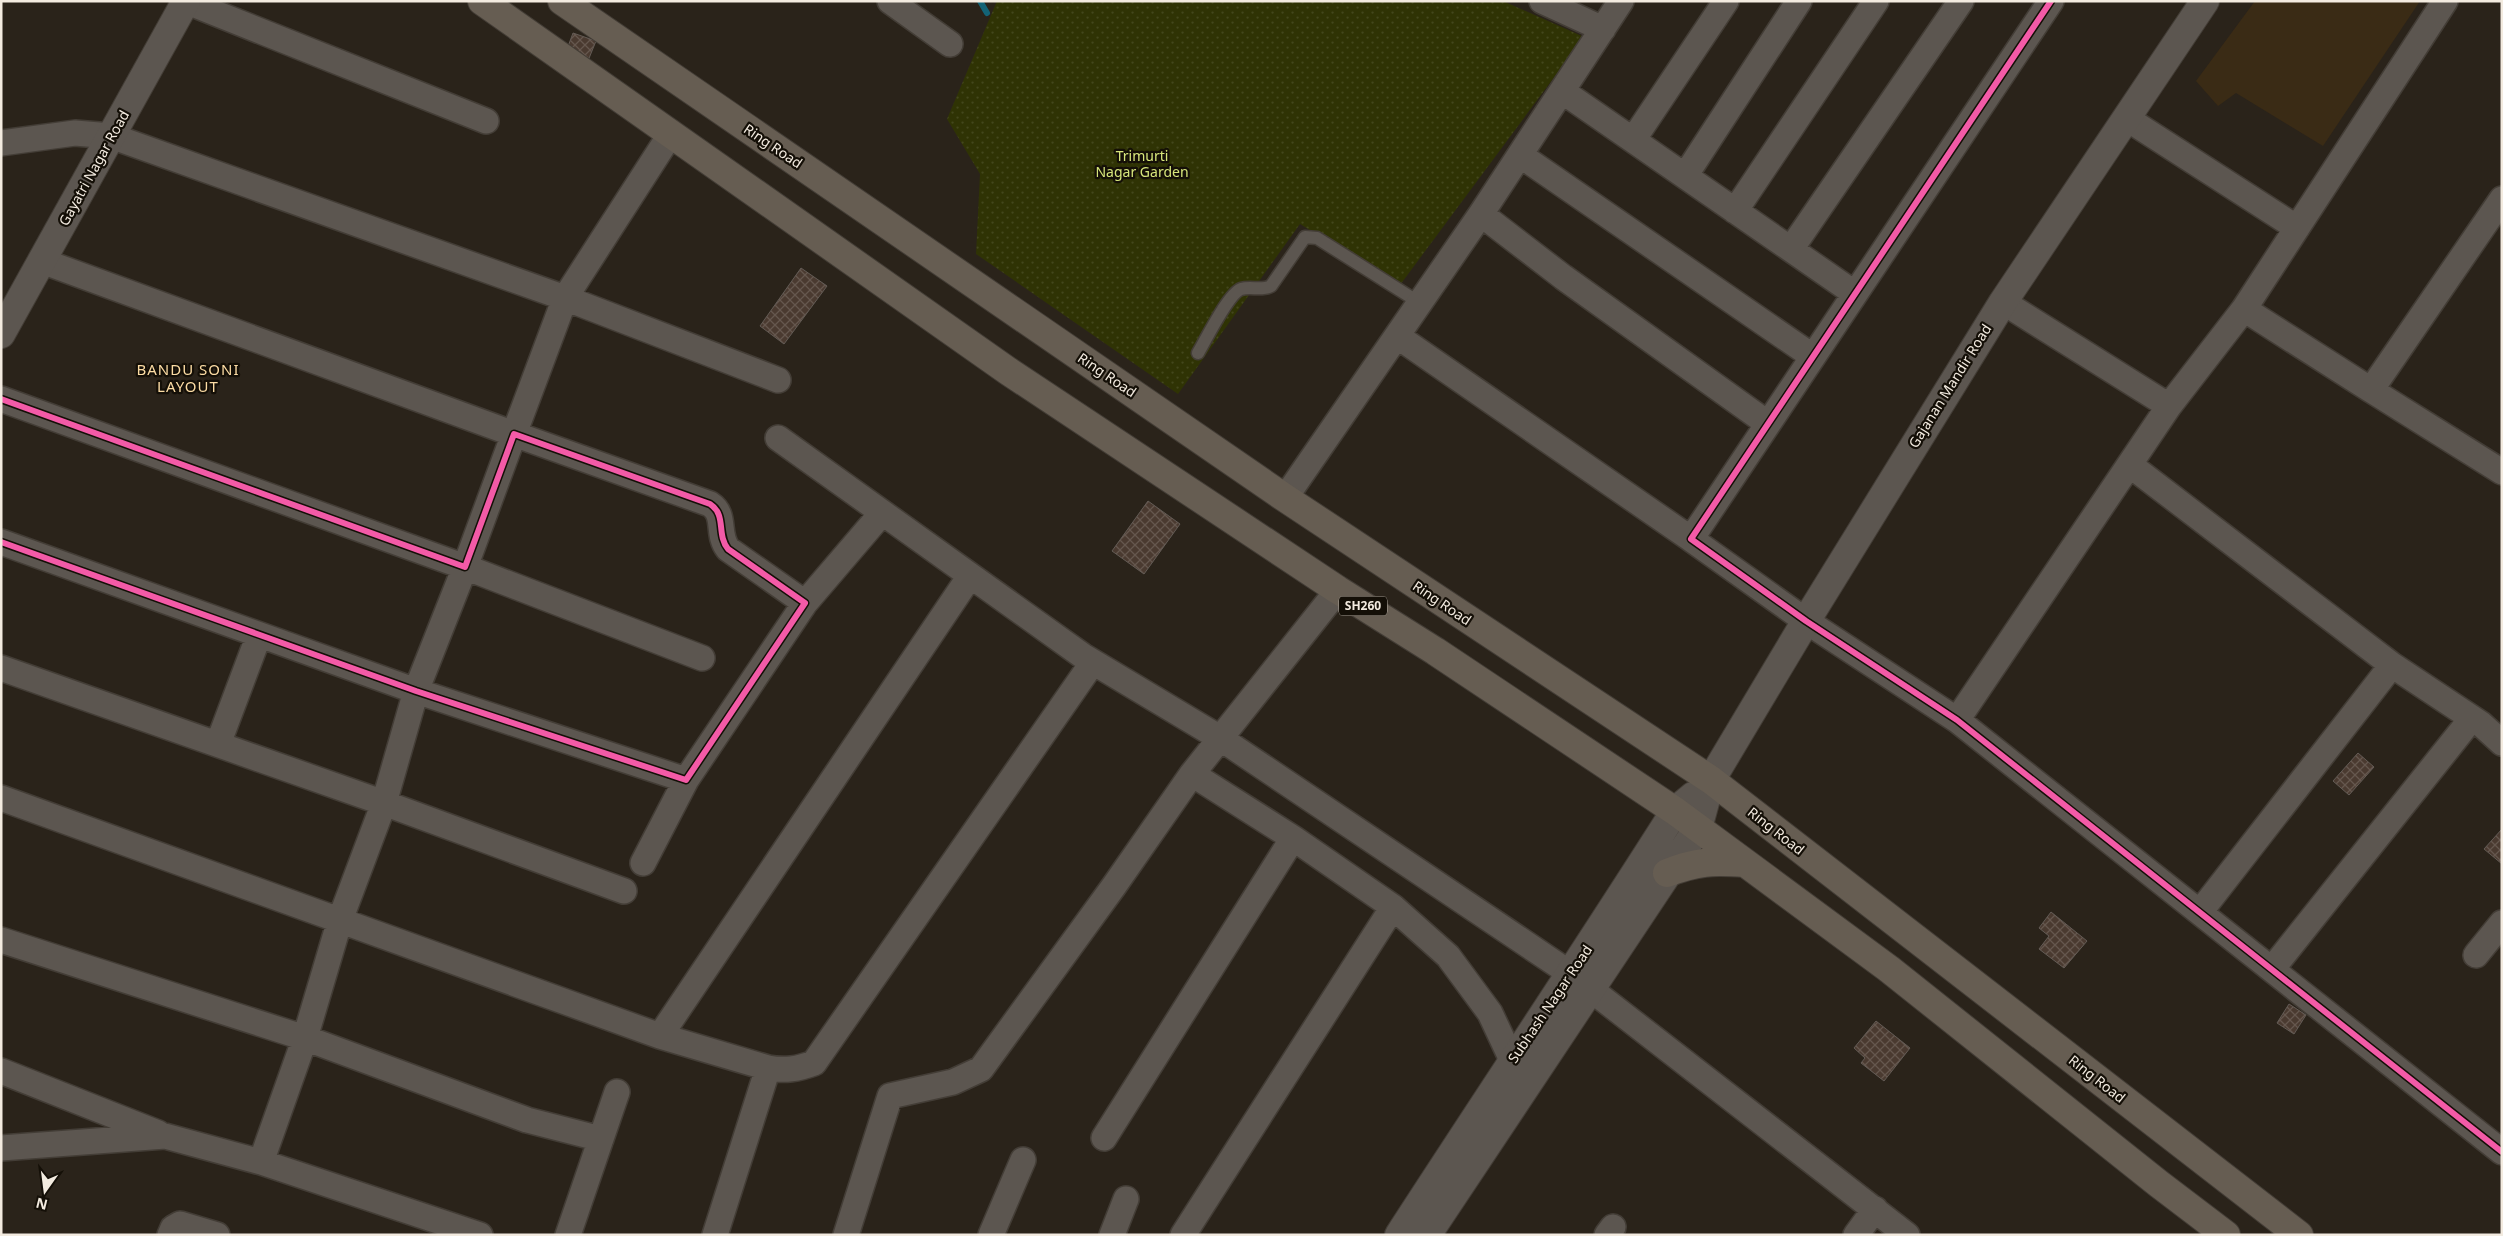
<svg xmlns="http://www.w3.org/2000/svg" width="2503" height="1236" font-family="'Noto Sans',sans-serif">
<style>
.built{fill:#3a2b15}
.green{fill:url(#green-dots)}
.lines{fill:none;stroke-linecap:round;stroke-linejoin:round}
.stream{stroke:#136376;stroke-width:6}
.building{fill:url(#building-cross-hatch);stroke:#635b55}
.service-casing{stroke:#433d36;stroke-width:15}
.minor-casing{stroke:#433d36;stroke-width:28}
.tertiary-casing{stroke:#433d36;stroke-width:30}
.primary-casing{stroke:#433d36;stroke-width:30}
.service{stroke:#5c5650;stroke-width:12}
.minor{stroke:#5c5650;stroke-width:25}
.tertiary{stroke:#5c5650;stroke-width:28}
.primary{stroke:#665d52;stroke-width:28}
.cycleway-casing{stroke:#140f07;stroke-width:9}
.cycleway{stroke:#f35aa7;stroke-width:6}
.labels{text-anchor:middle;stroke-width:4.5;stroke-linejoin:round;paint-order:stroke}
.shield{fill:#140f07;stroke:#b0a99f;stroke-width:1}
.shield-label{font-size:12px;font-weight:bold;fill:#f3ebe0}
.street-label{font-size:14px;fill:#f3ebe0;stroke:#140f07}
.park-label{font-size:14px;fill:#d7e67b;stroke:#140f07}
.neighbourhood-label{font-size:15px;letter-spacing:1px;fill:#fcdca4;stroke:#140f07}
</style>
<defs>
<pattern id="green-dots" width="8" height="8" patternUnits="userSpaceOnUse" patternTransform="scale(1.25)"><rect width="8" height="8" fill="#2f3304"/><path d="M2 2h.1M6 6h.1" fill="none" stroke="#43471c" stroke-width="1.8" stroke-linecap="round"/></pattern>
<pattern id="building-cross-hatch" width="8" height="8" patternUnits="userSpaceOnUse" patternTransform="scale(1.25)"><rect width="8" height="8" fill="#4a3a30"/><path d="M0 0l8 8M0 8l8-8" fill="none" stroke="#65574e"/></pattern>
</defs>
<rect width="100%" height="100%" fill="#2a231a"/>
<path class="built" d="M2255,1H2420L2323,146L2236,93L2218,106L2196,81Z"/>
<path class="green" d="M997,1H1503L1584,37L1400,285L1300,224L1178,394L976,254L980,174L947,119Z"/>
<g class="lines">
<path class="stream" d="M980,1L987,13"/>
</g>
<path class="building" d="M573,33L596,41L581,78L559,71Z
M801,268L827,286L784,344L760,326Z
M1148,501L1180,524L1144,574L1112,551Z
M2358,753L2374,767L2349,795L2333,781Z
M2502,829V864L2484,849Z
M2051,912L2087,941L2064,968L2039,949L2049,936L2039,928Z
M2289,1004L2306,1015L2294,1034L2277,1023Z
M1876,1021L1910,1048L1884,1081L1861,1063L1865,1058L1854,1048Z"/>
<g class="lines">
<defs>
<path id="service" d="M1198,353C1206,340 1228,294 1241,289C1251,286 1262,291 1271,286L1305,237L1317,238L1420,303"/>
<path id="minor" d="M185,1L486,121
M890,1L950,44
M1542,1L1603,29
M2051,1L1691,539L1806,621L1957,720L2502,1152
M2445,1L2244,309L2371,390L2502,199
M1562,91L1854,293
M2126,118L2297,228
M670,135L565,298L778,380
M1633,140L1726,1
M1,143L75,133L111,136L565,298L514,434L42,261
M1520,155L1812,356
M1685,176L1799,1
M1735,211L1876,1
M1481,214L1563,277L1767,423
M1791,249L1961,1
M1397,336L1691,539
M2371,390L2502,472
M1,399L465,567L514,434L710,504C727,515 716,534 728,549L805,603L686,780L416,691L1,542
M2169,406L2244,309
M778,438L1083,656L1220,738L1571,974L1907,1235
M2130,465L2392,665L2481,724L2502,743
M1285,498L1481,214L1621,1
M805,603L882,513
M1,668L384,803L624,891
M1957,720L2169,406L2003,302
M218,744L259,635
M1192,774L1338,590
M1,798L660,1036L768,1068C785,1071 798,1069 814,1063L1093,662
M643,863L686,780
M2200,912L2392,665
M1,940L305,1038L527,1120L601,1139
M2476,955L2502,923
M2272,969L2472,718
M660,1036L970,576
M1,1071L158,1133
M1104,1138L1293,838
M1,1148L165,1136L261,1162L305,1038L340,920L384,803L416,691L465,567L702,658
M261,1162L480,1235
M170,1235L173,1228L180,1224L217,1235
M568,1235L617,1092
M715,1235L768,1068
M846,1235L890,1096L953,1082L981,1069L1114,886L1192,774L1293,838L1393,907
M991,1235L1023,1160
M1112,1235L1126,1199
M1183,1235L1393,907L1448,956L1490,1013L1520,1077
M1607,1235L1613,1227
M1856,1235L1875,1209"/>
<path id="tertiary" d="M1,334L186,1
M1399,1235C1491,1093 1585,953 1675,811L1693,796
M1427,1235L1698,828L1711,780L1806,621L2003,302L2205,1"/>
<path id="primary" d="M482,1L1008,371L1338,590L1435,651L1675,811L1889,969L2159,1184L2226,1235
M562,1L1285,498L1711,780L2299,1235
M1667,873C1698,861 1712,861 1745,863"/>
</defs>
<use href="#service" class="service-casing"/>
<use href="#minor" class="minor-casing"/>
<use href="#tertiary" class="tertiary-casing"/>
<use href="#primary" class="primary-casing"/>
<use href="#service" class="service"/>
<use href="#minor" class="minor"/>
<use href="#tertiary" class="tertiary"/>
<use href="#primary" class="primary"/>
<defs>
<path id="cycleway" d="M2051,1L1691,539L1806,621L1957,720L2502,1152
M1,399L465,567L514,434L710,504C727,515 716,534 728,549L805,603L686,780L416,691L1,542"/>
</defs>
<use href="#cycleway" class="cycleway-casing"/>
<use href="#cycleway" class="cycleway"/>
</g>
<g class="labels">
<rect class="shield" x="1339" y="596.5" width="48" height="19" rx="4"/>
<g class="shield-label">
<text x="1363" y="610">SH260</text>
</g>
<g class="street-label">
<text transform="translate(773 146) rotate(34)" y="5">Ring Road</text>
<text transform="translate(94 168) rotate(-61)" y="5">Gayatri Nagar Road</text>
<text transform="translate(1107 375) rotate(34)" y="5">Ring Road</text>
<text transform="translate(1950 386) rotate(-58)" y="5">Gajanan Mandir Road</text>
<text transform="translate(1442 603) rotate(34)" y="5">Ring Road</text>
<text transform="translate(1776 831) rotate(38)" y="5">Ring Road</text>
<text transform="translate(1550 1004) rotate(-56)" y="5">Subhash Nagar Road</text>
<text transform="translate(2097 1079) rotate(38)" y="5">Ring Road</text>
</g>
<g class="park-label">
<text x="1142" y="161">Trimurti<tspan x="1142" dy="16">Nagar Garden</tspan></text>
</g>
<g class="neighbourhood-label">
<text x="188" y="375">BANDU SONI<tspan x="188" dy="17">LAYOUT</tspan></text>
</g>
</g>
<rect width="2503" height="1236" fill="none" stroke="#f3ebe0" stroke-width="5"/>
<g transform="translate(45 1191) rotate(194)" stroke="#140f07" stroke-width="4" paint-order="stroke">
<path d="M0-4L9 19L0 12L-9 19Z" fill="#f3ebe0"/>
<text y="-8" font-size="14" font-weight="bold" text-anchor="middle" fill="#f3ebe0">N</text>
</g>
</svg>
